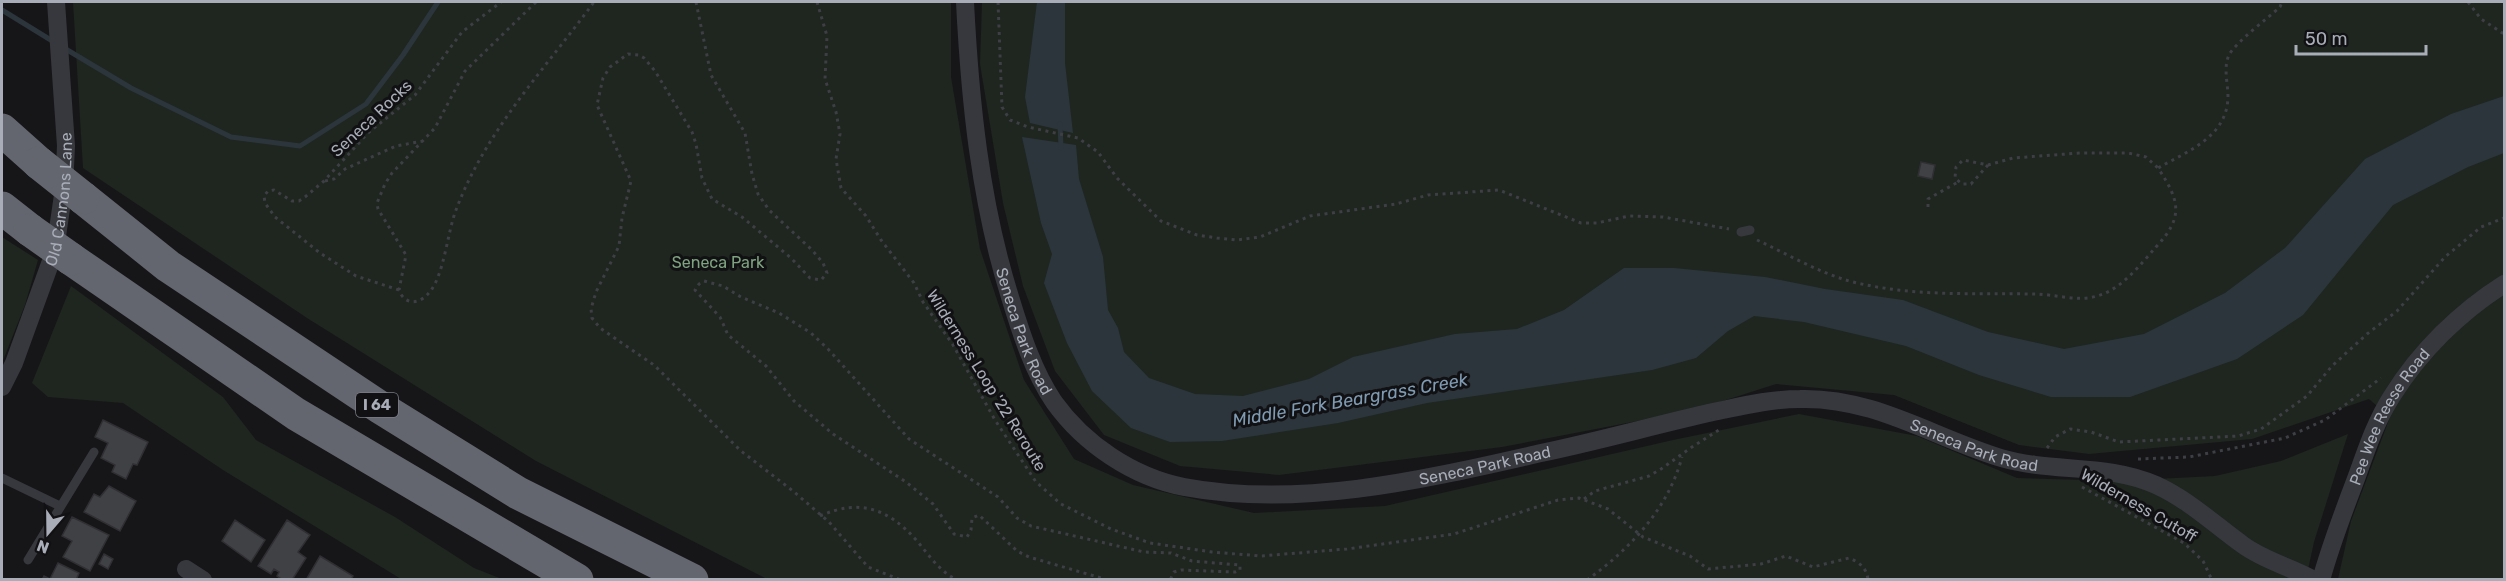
<svg xmlns="http://www.w3.org/2000/svg" width="2506" height="581" font-family="Rubik,sans-serif">
<style>
.green{fill:#1e261f}
.water{fill:#2c353c}
.lines{fill:none;stroke-linecap:round;stroke-linejoin:round}
.stream{stroke:#2c353c;stroke-width:5}
.building{fill:#404145;stroke:#303034;stroke-width:1.5}
.path{stroke:#3d3f44;stroke-width:3;stroke-dasharray:3 4.5;stroke-linecap:butt}
.service{stroke:#37383d;stroke-width:9}
.minor{stroke:#37383d;stroke-width:18}
.motorway{stroke:#63666e;stroke-width:33}
.motorway-bridge{stroke:#63666e;stroke-width:33}
.labels{text-anchor:middle;stroke-width:6;stroke-linejoin:round;paint-order:stroke}
.shield{fill:#111113;stroke:#7b7e86;stroke-width:1.5}
.shield-label{font-size:15px;font-weight:bold;fill:#a8adb8}
.street-label{font-size:16px;fill:#a8adb8;stroke:#111113}
.park-label{font-size:16px;fill:#7fa381;stroke:#111113}
.water-label{font-size:18px;font-style:italic;fill:#7f9bb3;stroke:#111113}
</style>
<rect width="100%" height="100%" fill="#161618"/>
<path class="green" d="M73,2H951V77L980,249L1024,380L1074,459L1133,485L1254,513L1385,506L1673,440L1799,414L1917,436L2017,478L2117,481L2215,476L2281,461L2348,434L2314,542L2306,579H767L536,461L307,318L83,168Z
M982,2H2504V579H2338L2351,521L2390,417L2369,399L2252,439L2089,454L2019,445L1894,395L1776,384L1695,410L1502,447L1279,475L1180,466L1104,435L1055,371L1023,286L1003,203L980,64Z
M2,237L38,260L25,305L2,363Z
M71,286L223,397L256,440L395,517L474,568L502,579H401L223,470L123,403L48,397L32,383Z"/>
<path class="water" d="M1037,2H1065V63L1073,133L1030,123L1025,97Z
M2504,96V153L2468,167L2393,205L2303,315L2237,359L2130,397H2051L1979,375L1906,346L1804,322L1754,316L1728,331L1696,358L1652,370L1427,403L1338,423L1222,441L1170,442L1131,428L1092,391L1067,343L1044,283L1052,254L1041,223L1022,137L1076,145L1079,179L1103,257L1108,310L1118,328L1124,352L1149,378L1195,394L1243,396L1309,379L1353,357L1455,334L1517,329L1564,310L1624,268H1674L1765,277L1825,289L1903,300L1988,332L2064,349L2144,334L2225,293L2285,248L2365,159L2451,114Z"/>
<g class="lines">
<path class="stream" d="M2,10L54,42
M64,48L131,88L231,137L300,146L366,104L403,55L438,2
M1060,124L1061,148"/>
</g>
<path class="building" d="M1921,162L1935,165L1932,179L1918,176Z
M103,420L148,442L137,465L133,464L126,479L112,472L115,465L101,458L108,443L95,437Z
M109,486L136,501L120,531L84,512L94,494L100,497Z
M72,517L109,535L90,571L63,557L72,541L62,536Z
M235,520L265,540L251,562L222,541Z
M287,520L310,535L298,552L306,558L292,580H283L277,576L279,572L274,569L271,574L258,566Z
M104,554L113,559L108,569L99,564Z
M320,556L353,576L351,580H306Z
M58,563L79,573L76,580H42L44,576L50,579Z"/>
<g class="lines">
<path class="path" d="M536,2L465,71L435,128L392,173L385,184L377,203L378,209L406,255L399,290C404,304 417,305 427,295C444,279 447,233 456,210C486,130 545,69 594,2
M696,2L711,75L745,133L752,174L758,194L769,210L812,250L823,263L827,273L821,280L810,278L791,258L742,217L712,199L702,178L696,144L692,132L655,71L644,58L639,55L628,54L610,67L603,78L597,105L631,181L622,218L619,246L596,292L591,309L592,318L600,328L654,365L741,451L793,491L829,522L868,567L901,580
M817,2L827,36L825,79L836,112L840,134L836,159L841,188L866,216L881,240L914,283L923,302L953,345L995,420L1036,482L1061,504L1111,529L1150,543L1212,552L1261,556L1347,549L1454,534L1558,500L1579,498L1608,509L1643,537L1690,556L1708,569L1761,564L1786,556L1813,567L1849,558C1859,562 1867,568 1868,580
M998,2L1002,107L1010,120L1028,127L1078,138L1098,152L1117,178L1161,221L1197,235L1217,238L1237,240L1260,237L1310,216L1396,204L1428,195L1499,190L1581,223H1597L1629,216L1663,217L1729,229
M2468,2L2481,19L2504,34
M1988,165L1971,184H1962L1955,178L1956,167L1963,160L1988,165L2013,158L2080,153H2128L2146,157L2158,168
M325,181L334,179L345,169L396,146L423,141
M1928,207V199L1958,182
M1757,240C1787,254 1818,272 1849,281C1911,297 1971,293 2034,294C2054,294 2078,302 2097,296C2121,290 2141,264 2156,247C2184,217 2180,201 2158,168C2188,151 2227,137 2228,97C2228,83 2223,68 2229,55C2236,42 2268,18 2280,7L2282,2
M399,290L356,276L320,253L275,217L265,203L264,196L268,191L274,190L292,201H299L305,197L324,181L368,133L415,95L462,32L501,2
M2047,448L2055,437L2070,429L2091,432L2119,442L2238,436L2261,429L2307,396L2332,366L2367,334L2397,311L2445,257L2481,227L2504,218
M2138,459L2189,457L2285,438L2325,420L2381,378
M2082,487L2184,543L2203,561L2212,580
M1584,499L1595,491L1649,476L1661,469L1692,447L1722,428
M820,516C860,498 889,509 917,541C929,555 939,571 957,580
M1108,580L1029,557L1017,551L979,515L972,518L971,530L967,537L954,534L933,504L906,482L833,434L794,401L766,366L728,335L720,317L695,290L699,284L704,281L723,286L741,297L779,313L811,333L828,349L909,439L998,497L1017,518L1031,526L1144,552L1171,553L1192,561L1240,565V570L1235,572L1181,570L1174,572L1170,580
M1587,580C1630,549 1668,509 1682,457"/>
<path class="service" d="M1741,232L1750,230
M2,478L60,506
M28,560L94,452"/>
<g class="minor">
<path id="s1" d="M965,2C970,101 980,201 1010,297C1021,333 1033,371 1054,402C1084,444 1133,477 1184,487C1302,509 1426,479 1541,453C1599,441 1655,425 1713,412C1742,406 1770,399 1800,399C1874,397 1932,437 2001,458C2052,473 2107,463 2156,485C2189,500 2215,525 2243,545C2265,561 2291,567 2314,580"/>
<path id="s2" d="M2,387L14,363L55,250L64,188L66,146L56,2"/>
<path d="M186,569L203,580"/>
<path id="s3" d="M2321,580C2331,544 2344,510 2357,476C2367,448 2376,421 2392,396C2420,351 2460,312 2504,284"/>
</g>
<path class="motorway" d="M2,130L39,163
M83,198L168,266L381,408L518,493L692,580
M2,208L30,230
M71,259L296,414L577,580"/>
<path class="motorway-bridge" d="M39,163L83,198
M30,230L71,259"/>
</g>
<g class="labels">
<rect class="shield" x="356" y="393" width="42" height="24" rx="4.5"/>
<g class="shield-label">
<text x="377" y="410">I 64</text>
</g>
<g class="street-label">
<text transform="translate(371 118) rotate(-43)" y="6">Seneca Rocks</text>
<text dy="6" stroke="none"><textPath href="#s2" startOffset="198">Old Cannons Lane</textPath></text>
<text dy="6" stroke="none"><textPath href="#s1" startOffset="336">Seneca Park Road</textPath></text>
<text transform="translate(987 380) rotate(58)" y="6">Wilderness Loop '22 Reroute</text>
<text dy="6" stroke="none"><textPath href="#s3" startOffset="178">Pee Wee Reese Road</textPath></text>
<text dy="6" stroke="none"><textPath href="#s1" startOffset="1380">Seneca Park Road</textPath></text>
<text dy="6" stroke="none"><textPath href="#s1" startOffset="876">Seneca Park Road</textPath></text>
<text transform="translate(2139 505) rotate(30)" y="6">Wilderness Cutoff</text>
</g>
<g class="park-label">
<text x="718" y="268">Seneca Park</text>
</g>
<g class="water-label">
<text transform="translate(1350 400) rotate(-10)" y="6">Middle Fork Beargrass Creek</text>
</g>
</g>
<rect width="2506" height="581" fill="none" stroke="#a8adb8" stroke-width="6"/>
<g transform="translate(48 533) rotate(200)" stroke="#111113" stroke-width="4.5" paint-order="stroke">
<path d="M0-4.5L10 22L0 15L-10 22Z" fill="#a8adb8"/>
<text y="-9" font-size="16" font-weight="bold" text-anchor="middle" fill="#a8adb8">N</text>
</g>
<path d="M2296 45v9h130v-9" fill="none" stroke="#a8adb8" stroke-width="3"/>
<text x="2305" y="45" font-size="18" fill="#a8adb8" stroke="#111113" stroke-width="4.5" paint-order="stroke">50 m</text>
</svg>
